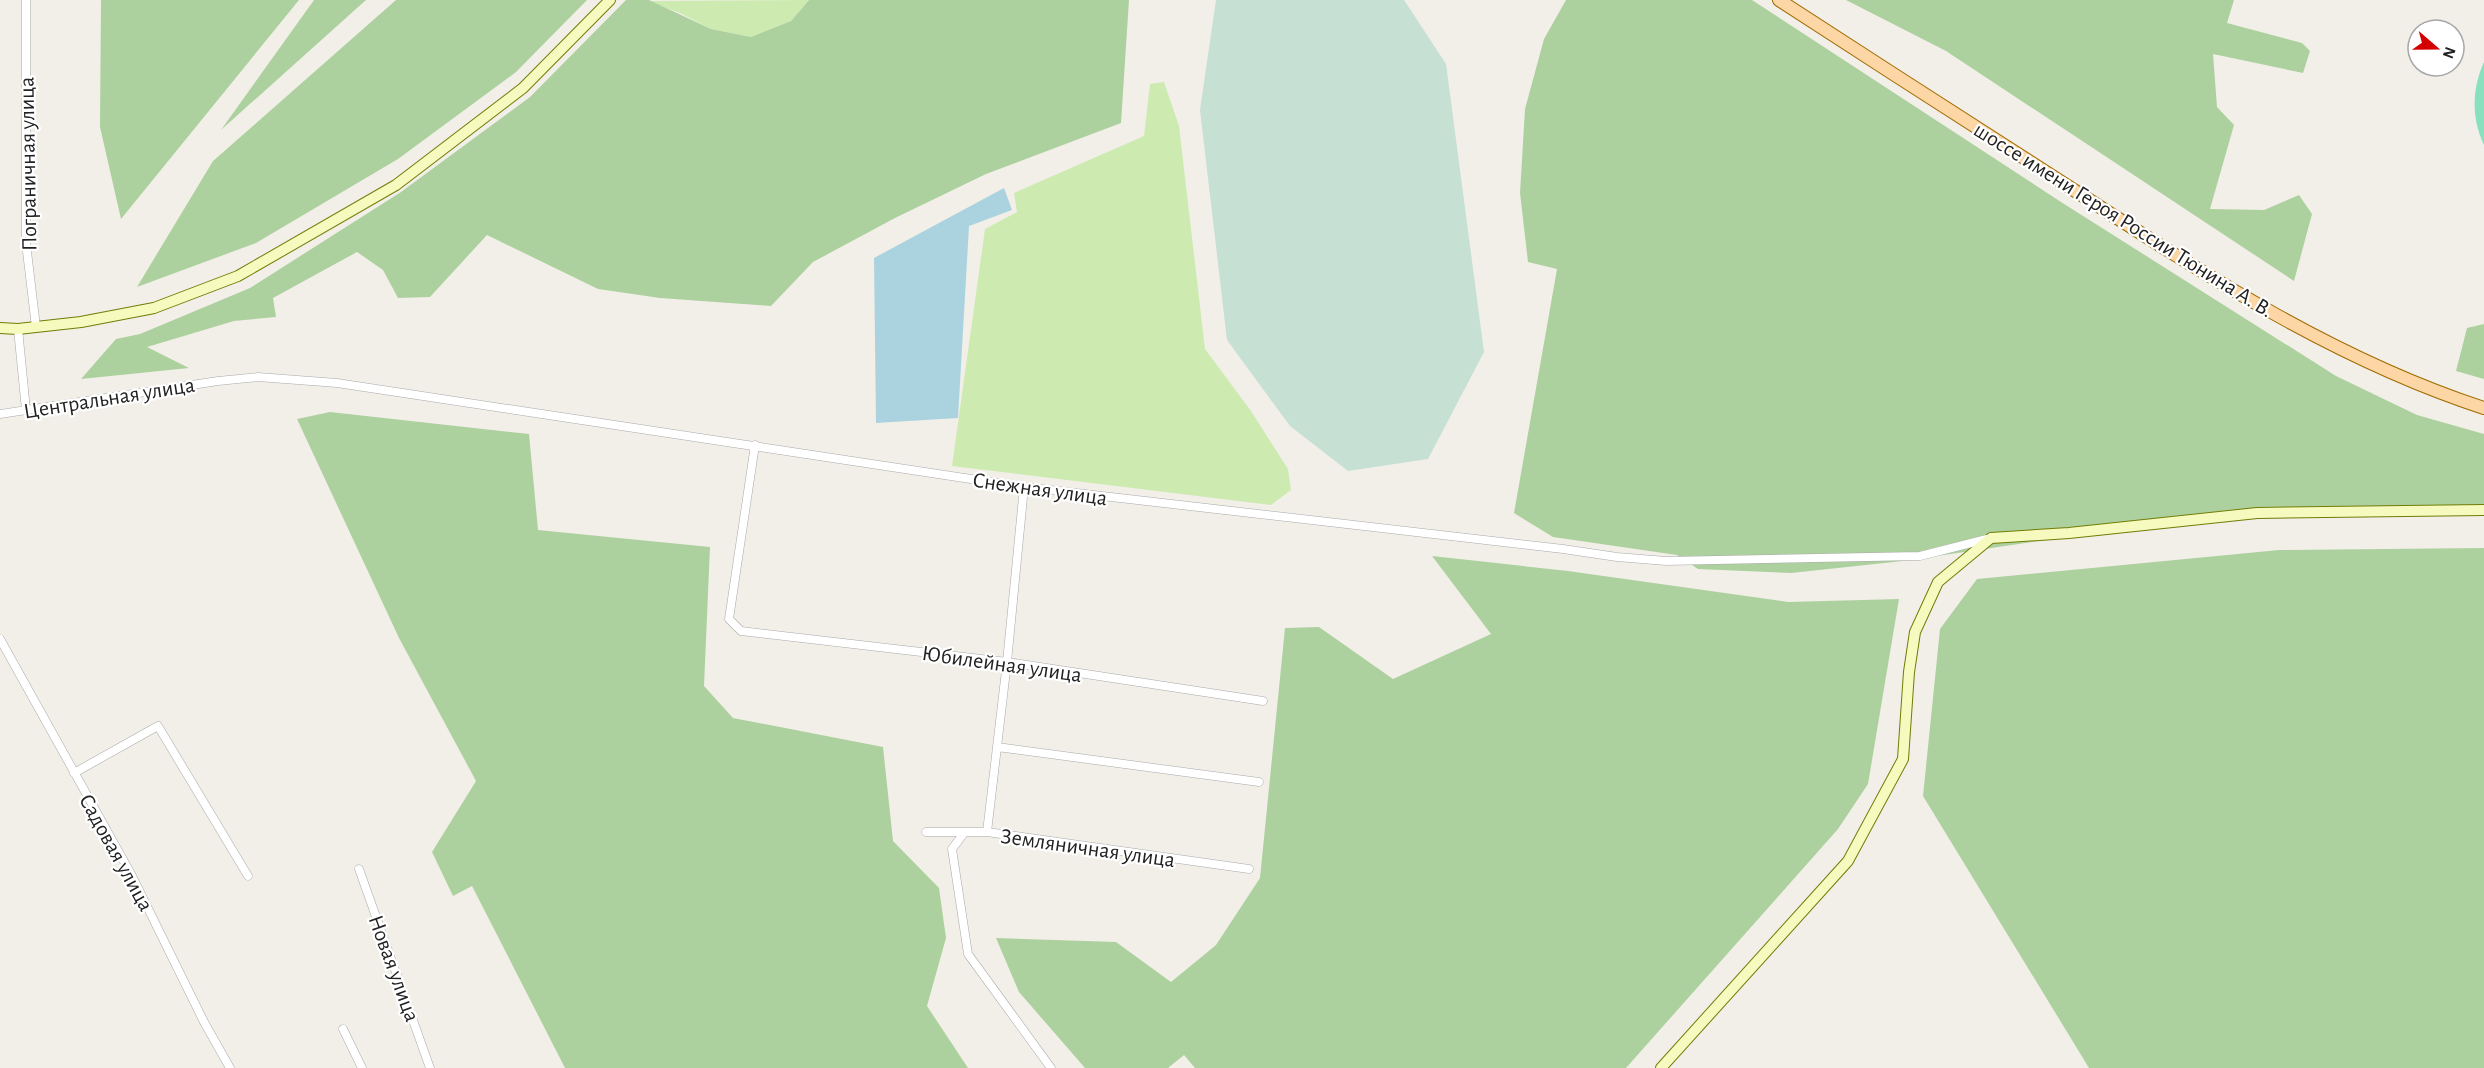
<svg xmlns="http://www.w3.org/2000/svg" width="2484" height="1068" font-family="'Alegreya Sans',sans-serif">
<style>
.grass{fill:#cdebb0}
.forest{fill:#add19e}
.wetland{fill:#c6e0d4}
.pitch{fill:#88e0be}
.water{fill:#aad3df}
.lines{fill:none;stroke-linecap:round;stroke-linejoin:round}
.street-casing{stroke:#a9a9a9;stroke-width:9}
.secondary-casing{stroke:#707d05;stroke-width:12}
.primary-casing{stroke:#a06b00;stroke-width:14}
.street{stroke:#fff;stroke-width:8}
.secondary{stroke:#f7fabf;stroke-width:10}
.primary{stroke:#fcd6a4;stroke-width:12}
.labels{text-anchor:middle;stroke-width:4.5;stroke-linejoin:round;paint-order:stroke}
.street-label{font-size:22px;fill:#222;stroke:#fff}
</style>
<rect width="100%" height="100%" fill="#f2efe9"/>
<path class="grass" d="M809,0L791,21L751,37L711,29L680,13L648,1Z
M1164,82L1179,126L1205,349L1251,411L1288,469L1291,490L1271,505L952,466L985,229L1017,212L1014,193L1144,136L1150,84Z"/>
<path class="forest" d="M101,0H299L121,219L100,127Z
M314,0H366L221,130Z
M396,0H587L516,72L398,159L256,243L137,287L213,161Z
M626,0H649L711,29L751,37L791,21L809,0H1129L1121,123L986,174L895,218L813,262L771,306L660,298L598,289L487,235L430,297L398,298L383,270L357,252L273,298L276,317L234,321L147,347L189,368L81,379L116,339L140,334L250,288L401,192L530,97Z
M1566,0H1752L2061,202L2336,376L2417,415L2484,434V505L2255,509L1903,561L1791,573L1698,569L1677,555L1553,537L1514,513L1557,269L1528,262L1520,193L1525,109L1544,39Z
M1846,0H2234L2227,23L2302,43L2310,51L2303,73L2213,54L2217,107L2234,125L2210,209L2264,210L2299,195L2312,214L2294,281L1946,51Z
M2484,324V379L2456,371L2467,328Z
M330,412L529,434L538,530L710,547L704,686L733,718L883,747L893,841L939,888L946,938L927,1006L968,1068H565L472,886L453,896L432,852L476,781L399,638L297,419Z
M2484,548V1068H2089L1923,796L1940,629L1977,579L2279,550Z
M1432,556L1568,571L1788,602L1899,599L1868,784L1838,829L1626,1068H1195L1184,1055L1168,1068H1085L1019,992L996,938L1116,942L1171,982L1216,945L1260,878L1285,628L1319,627L1393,679L1491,634Z"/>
<path class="wetland" d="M1216,0H1404L1446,64L1484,352L1428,459L1348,471L1290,426L1227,340L1200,110Z"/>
<path class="pitch" d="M2484,62V145C2471,118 2472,88 2484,62Z"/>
<path class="water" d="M1004,188L1012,210L969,226L958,418L876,423L874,258Z"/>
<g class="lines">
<defs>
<path id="street" d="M26,0V243L36,327
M18,329L26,410
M0,414L218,381L258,377L337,383L1024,487L1563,549L1617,557L1666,561L1920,556L1987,539
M755,445L729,619L741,631L1007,662L1263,701
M0,639L131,874L204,1022L230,1068
M997,747L1259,782
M74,773L158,726L248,876
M926,832H987L1249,869
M987,832L1007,662L1024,487
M964,833L952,849L968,954L1051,1068
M359,869L430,1068
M343,1029L362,1068"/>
<path id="secondary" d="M0,328L18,329L81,322L154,308L238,276L396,185L523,88L610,0
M1661,1068L1848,861L1903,759L1909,672L1915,632L1938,582L1991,538L2069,533L2257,513L2484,510"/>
<path id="primary" d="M1779,0C1879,65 1980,130 2080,194C2208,277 2339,361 2484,408"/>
</defs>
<use href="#street" class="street-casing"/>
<use href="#secondary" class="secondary-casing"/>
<use href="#primary" class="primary-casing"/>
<use href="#street" class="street"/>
<use href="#secondary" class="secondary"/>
<use href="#primary" class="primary"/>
</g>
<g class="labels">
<g class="street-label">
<text transform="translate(27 164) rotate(-91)" y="8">Пограничная улица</text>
<text transform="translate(2124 219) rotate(32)" y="8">шоссе имени Героя России Тюнина А. В.</text>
<text transform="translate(109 397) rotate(-9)" y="8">Центральная улица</text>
<text transform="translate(1040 488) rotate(8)" y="8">Снежная улица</text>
<text transform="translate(1002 663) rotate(8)" y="8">Юбилейная улица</text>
<text transform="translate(1088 847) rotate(8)" y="8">Земляничная улица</text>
<text transform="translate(117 852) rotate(61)" y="8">Садовая улица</text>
<text transform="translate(395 968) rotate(70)" y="8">Новая улица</text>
</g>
</g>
<g transform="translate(2436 48) rotate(110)"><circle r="28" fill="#ffffff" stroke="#a7a7a7" stroke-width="1.5"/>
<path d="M0-4.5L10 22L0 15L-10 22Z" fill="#d40000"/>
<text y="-9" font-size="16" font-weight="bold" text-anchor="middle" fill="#222222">N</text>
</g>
</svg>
